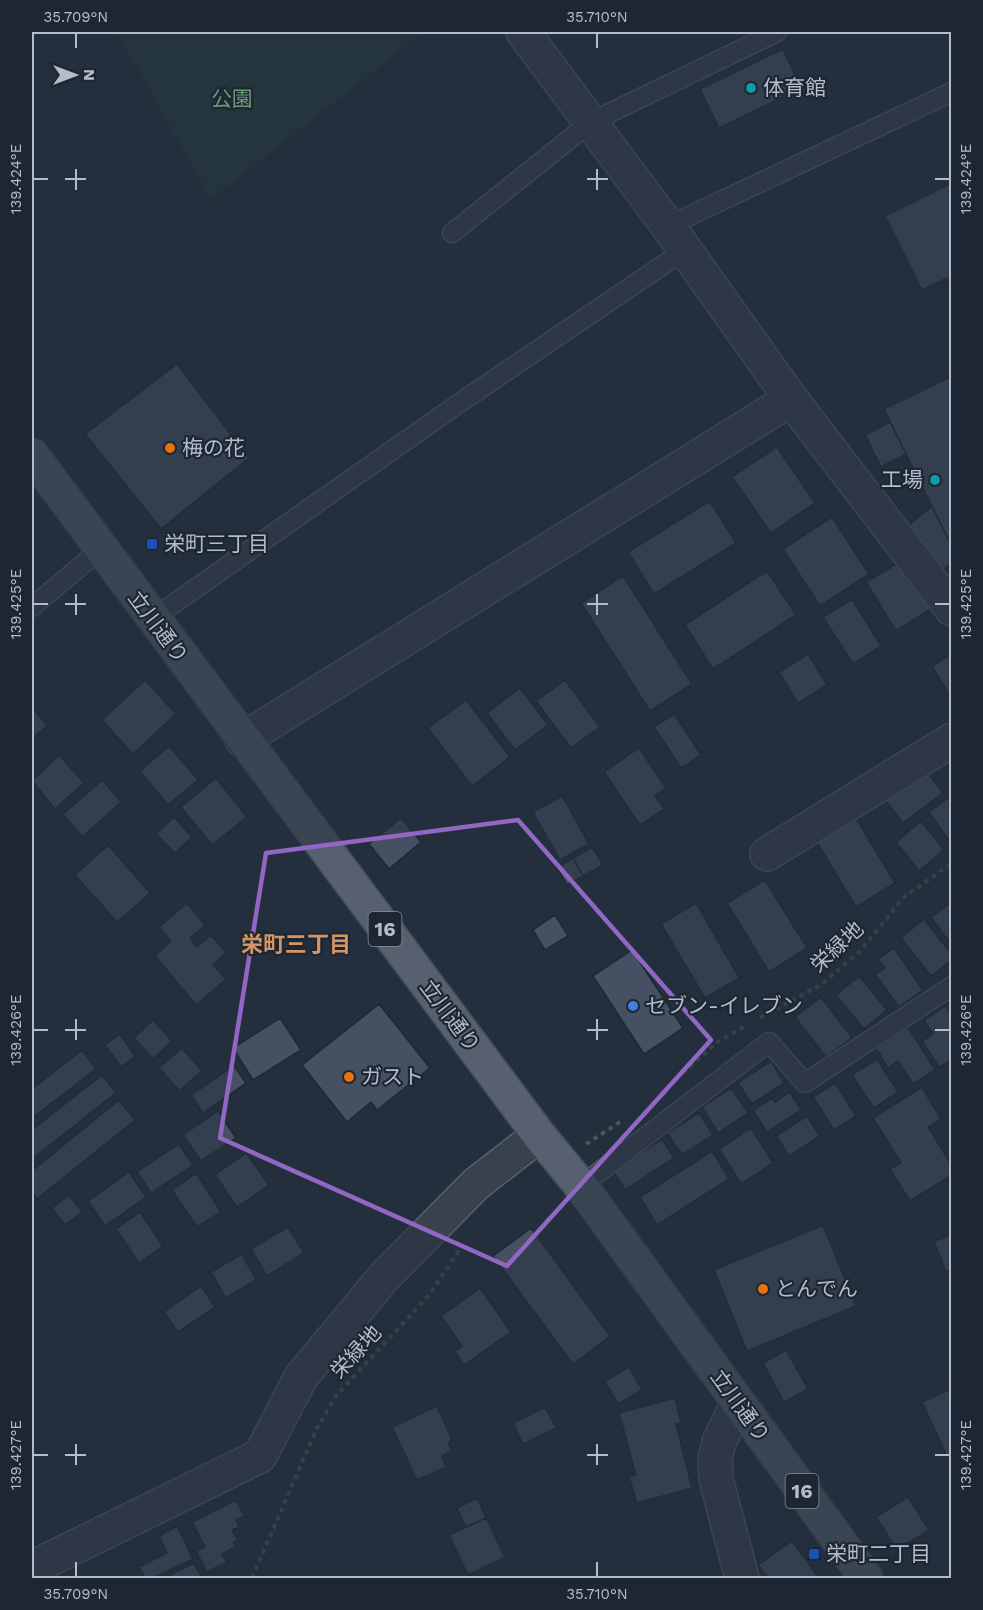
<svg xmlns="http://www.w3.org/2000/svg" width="983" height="1610" font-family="'Work Sans','Noto Sans JP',sans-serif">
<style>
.green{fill:#263c3f}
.building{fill:#455162;stroke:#1f2835;stroke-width:1.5}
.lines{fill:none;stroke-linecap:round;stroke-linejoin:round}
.service-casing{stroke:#565f6c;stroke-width:21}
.minor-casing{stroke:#565f6c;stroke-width:36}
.tertiary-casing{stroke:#565f6c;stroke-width:36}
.primary-casing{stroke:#414a57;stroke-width:36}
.path{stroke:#44595c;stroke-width:4;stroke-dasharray:4.5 4.5;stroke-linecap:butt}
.service{stroke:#38414e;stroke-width:18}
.minor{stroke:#38414e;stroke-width:33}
.tertiary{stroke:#38414e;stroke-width:33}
.primary{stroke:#56606e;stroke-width:33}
.marked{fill:none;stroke:#9266c3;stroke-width:4.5;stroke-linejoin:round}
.ticks{fill:none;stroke:#b4bcc9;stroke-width:2}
.culture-dot{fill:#0f9aa8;stroke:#1d2633;stroke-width:2}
.food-dot{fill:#e8710a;stroke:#1d2633;stroke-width:2}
.transit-dot{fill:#1a4fb4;stroke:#1d2633;stroke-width:2}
.shop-dot{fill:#3f7fe0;stroke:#1d2633;stroke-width:2}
.labels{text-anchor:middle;stroke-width:4.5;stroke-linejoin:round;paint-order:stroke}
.shield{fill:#1d2633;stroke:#878f9c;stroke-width:1.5}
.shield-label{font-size:20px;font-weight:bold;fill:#b4bcc9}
.poi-label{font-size:21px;fill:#b4bcc9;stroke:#1d2633;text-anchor:start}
.park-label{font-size:21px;fill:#6b9a76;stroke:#1d2633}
.street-label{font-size:21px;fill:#b4bcc9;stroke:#1d2633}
.neighbourhood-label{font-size:22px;font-weight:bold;fill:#d59563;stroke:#1d2633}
.neatline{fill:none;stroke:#b4bcc9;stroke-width:2}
.ticks-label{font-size:15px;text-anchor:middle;fill:#b4bcc9}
</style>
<rect width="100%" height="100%" fill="#242f3e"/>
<path class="green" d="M117,32H424L211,199Z"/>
<path class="building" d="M783,49L801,88L719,128L700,89Z
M952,183V288L947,278L922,290L885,216Z
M177,364L249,458L161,529L85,434Z
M952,376V547L884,409Z
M890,422L906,454L881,467L865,435Z
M777,447L815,503L771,533L732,477Z
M710,501L736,543L654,594L628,552Z
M932,506L952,547V564L935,575L902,531Z
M832,517L869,574L820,606L783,549Z
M902,561L931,609L896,631L866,582Z
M767,571L796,615L713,669L685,625Z
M623,576L692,684L650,711L581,603Z
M852,599L881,646L853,664L823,617Z
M808,654L827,685L798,703L779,672Z
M952,654V699L932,666Z
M145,680L176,714L133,754L102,720Z
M565,680L600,727L571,748L536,701Z
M520,688L548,725L515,750L487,713Z
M466,700L510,757L472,786L428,728Z
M32,707L47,726L32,738Z
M674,714L701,755L681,768L654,727Z
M169,746L198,780L168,805L140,771Z
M639,748L666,788L655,796L664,809L640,825L604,772Z
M59,755L84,783L55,809L32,781Z
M925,769L943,793L903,823L885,800Z
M216,778L247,817L212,845L181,807Z
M102,780L121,802L82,837L63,814Z
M952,795V841L950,842L929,812Z
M562,796L589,844L560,860L533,812Z
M854,815L895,883L856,907L815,839Z
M174,817L192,837L175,853L156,834Z
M401,818L421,842L389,869L369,844Z
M921,821L944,850L919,871L896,842Z
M108,845L150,893L117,922L75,875Z
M592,847L603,865L583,876L573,858Z
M573,858L583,876L567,885L557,868Z
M765,880L807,948L769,972L727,903Z
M952,902V935L947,939L931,917Z
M187,903L205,925L190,938L197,947L211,935L226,953L213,965L226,979L196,1005L155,956L171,941L159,927Z
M696,903L739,978L705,998L661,924Z
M555,915L568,936L545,950L533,930Z
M924,919L952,955V960L931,976L901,938Z
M894,948L923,990L899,1007L875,974L885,968L878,959Z
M632,950L683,1028L644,1054L593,976Z
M859,976L887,1010L864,1029L836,995Z
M821,997L852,1038L826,1057L795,1017Z
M379,1004L430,1068L377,1110L371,1102L347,1122L302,1065Z
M945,1006L952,1016V1060L939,1067L922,1041L933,1034L924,1020Z
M280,1018L301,1050L253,1080L233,1048Z
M153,1020L172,1041L153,1059L134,1038Z
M908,1027L935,1070L913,1084L898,1061L888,1068L876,1048Z
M120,1034L135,1056L121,1067L105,1045Z
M182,1048L202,1071L179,1091L159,1068Z
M82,1050L96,1069L32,1118V1089Z
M877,1059L898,1092L874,1108L852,1075Z
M771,1061L784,1083L752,1104L738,1083Z
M234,1066L246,1083L203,1113L191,1095Z
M102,1075L116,1093L32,1159V1130Z
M835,1083L856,1116L834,1130L813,1097Z
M922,1087L941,1119L928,1127L952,1166V1175L910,1201L890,1169L901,1163L873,1118Z
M731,1088L748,1113L718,1133L702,1107Z
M790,1092L801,1110L767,1132L753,1110L772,1098L775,1102Z
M119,1100L135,1120L37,1199L32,1191V1171Z
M218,1111L236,1138L201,1161L183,1135Z
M699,1113L713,1135L682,1155L667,1133Z
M807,1116L820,1136L789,1156L776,1136Z
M751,1128L773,1163L741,1184L719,1149Z
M662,1139L674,1158L625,1190L613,1171Z
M179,1144L193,1165L151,1193L137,1172Z
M712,1151L729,1179L657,1225L640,1197Z
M246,1153L269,1185L237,1207L215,1175Z
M129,1172L146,1197L105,1226L88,1201Z
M196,1173L221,1212L197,1227L172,1190Z
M69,1195L82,1212L65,1225L52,1208Z
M140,1212L163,1246L139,1263L116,1229Z
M823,1225L856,1306L747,1351L714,1270Z
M288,1227L304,1253L267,1276L251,1249Z
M531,1228L610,1336L573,1364L493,1256Z
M952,1235V1269L946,1272L934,1241Z
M242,1254L256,1280L226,1298L211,1272Z
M201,1286L215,1307L178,1332L164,1312Z
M480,1288L511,1332L464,1365L455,1351L462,1346L441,1316Z
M786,1350L808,1389L784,1402L763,1363Z
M629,1367L642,1390L618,1404L605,1381Z
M952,1388V1467L922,1402Z
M675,1398L681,1423L676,1424L692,1488L637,1503L629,1477L636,1475L619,1413Z
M437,1406L452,1440L448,1442L452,1451L442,1456L446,1467L417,1480L392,1427Z
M545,1407L556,1428L523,1444L513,1423Z
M908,1497L929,1530L897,1550L876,1517Z
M477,1498L486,1518L466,1527L457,1508Z
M236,1500L244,1516L236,1520L239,1527L232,1530L238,1540L233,1542L236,1547L222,1554L227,1562L207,1572L196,1551L205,1547L192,1522Z
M486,1518L505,1557L468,1575L449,1535Z
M177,1526L193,1559L153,1578H145L139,1567L167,1553L159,1536Z
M792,1541L819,1578H768L758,1565Z
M194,1563L202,1578H164Z"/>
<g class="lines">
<defs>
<path id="service" d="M668,226L952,92
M452,233L591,122L777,32
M32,607L101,549
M152,619L458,404L685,250
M581,1186L769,1042L805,1083L952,986"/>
<path id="minor" d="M523,32L668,226L791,399L952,609
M242,740L791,399
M767,854L952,740
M32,1568L260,1456L301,1377L384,1277L476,1184L539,1135"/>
<path id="tertiary" d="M738,1403L719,1442L715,1459L716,1479L742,1578"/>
<path id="primary" d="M32,455L539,1135L581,1186L866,1578"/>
</defs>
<use href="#service" class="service-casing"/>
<use href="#minor" class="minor-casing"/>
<use href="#tertiary" class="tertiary-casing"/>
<use href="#primary" class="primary-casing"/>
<path class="path" d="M760,1018L822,984L860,951L904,897L952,863
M683,1073L720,1040L746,1026
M586,1144L620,1122
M252,1578L317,1428L336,1396L430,1294L459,1250"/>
<use href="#service" class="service"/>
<use href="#minor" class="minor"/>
<use href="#tertiary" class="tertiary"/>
<use href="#primary" class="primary"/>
</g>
<path d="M0 0H983V1610H0ZM518,820L711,1040L507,1266L220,1138L266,853Z" fill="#242f3e" fill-opacity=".55" fill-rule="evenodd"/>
<path class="marked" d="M518,820L711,1040L507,1266L220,1138L266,853Z"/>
<path class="ticks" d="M76,33V48M597,33V48M76,169V190M597,169V190M33,179H48M65,179H86M587,179H608M935,179H950M76,594V615M597,594V615M33,604H48M65,604H86M587,604H608M935,604H950M76,1019V1040M597,1019V1040M33,1030H48M65,1030H86M587,1030H608M935,1030H950M76,1444V1465M597,1444V1465M33,1455H48M65,1455H86M587,1455H608M935,1455H950M76,1562V1577M597,1562V1577"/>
<g class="culture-dot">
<circle cx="751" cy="88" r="6"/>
<circle cx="935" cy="480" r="6"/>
</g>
<g class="food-dot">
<circle cx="170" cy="448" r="6"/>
<circle cx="349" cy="1077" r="6"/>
<circle cx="763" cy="1289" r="6"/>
</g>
<g class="transit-dot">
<rect x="146" y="538" width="12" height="12" rx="3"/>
<rect x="808" y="1548" width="12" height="12" rx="3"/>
</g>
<circle class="shop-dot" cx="633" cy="1006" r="6"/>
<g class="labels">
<g class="shield">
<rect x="368.5" y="912" width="33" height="34" rx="4.5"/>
<rect x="785.5" y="1474" width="33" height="34" rx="4.5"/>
</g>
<g class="shield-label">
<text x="385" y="936">16</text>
<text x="802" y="1498">16</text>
</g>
<g class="poi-label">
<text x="763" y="95">体育館</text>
<text x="182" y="455">梅の花</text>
<text x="923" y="487" text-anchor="end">工場</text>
<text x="164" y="551">栄町三丁目</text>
<text x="645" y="1013">セブン-イレブン</text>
<text x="361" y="1084">ガスト</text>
<text x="775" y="1296">とんでん</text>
<text x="826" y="1561">栄町二丁目</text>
</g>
<g class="park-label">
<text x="232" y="106">公園</text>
</g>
<g class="street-label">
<text transform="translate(158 627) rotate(53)" y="7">立川通り</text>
<text transform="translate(837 947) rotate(-43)" y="7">栄緑地</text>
<text transform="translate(450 1016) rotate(53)" y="7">立川通り</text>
<text transform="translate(356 1352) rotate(-47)" y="7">栄緑地</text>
<text transform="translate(740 1406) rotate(54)" y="7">立川通り</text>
</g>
<g class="neighbourhood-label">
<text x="296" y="952">栄町三丁目</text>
</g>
</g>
<rect width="983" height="1610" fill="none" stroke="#1d2633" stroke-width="66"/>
<g transform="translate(75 75) rotate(90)" stroke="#1d2633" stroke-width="4.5" paint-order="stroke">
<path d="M0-4.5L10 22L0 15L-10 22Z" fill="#b4bcc9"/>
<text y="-9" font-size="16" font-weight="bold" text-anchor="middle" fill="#b4bcc9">N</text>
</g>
<rect x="33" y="33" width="917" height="1544" class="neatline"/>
<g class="ticks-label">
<text x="76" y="22">35.709°N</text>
<text x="597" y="22">35.710°N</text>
<text transform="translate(966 179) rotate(-90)" y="5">139.424°E</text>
<text transform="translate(16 179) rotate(-90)" y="5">139.424°E</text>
<text transform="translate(966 604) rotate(-90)" y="5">139.425°E</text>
<text transform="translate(16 604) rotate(-90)" y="5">139.425°E</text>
<text transform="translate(16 1030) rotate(-90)" y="5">139.426°E</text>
<text transform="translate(966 1030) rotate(-90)" y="5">139.426°E</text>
<text transform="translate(966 1455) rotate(-90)" y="5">139.427°E</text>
<text transform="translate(16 1455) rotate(-90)" y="5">139.427°E</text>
<text x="76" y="1599">35.709°N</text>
<text x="597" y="1599">35.710°N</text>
</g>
</svg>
